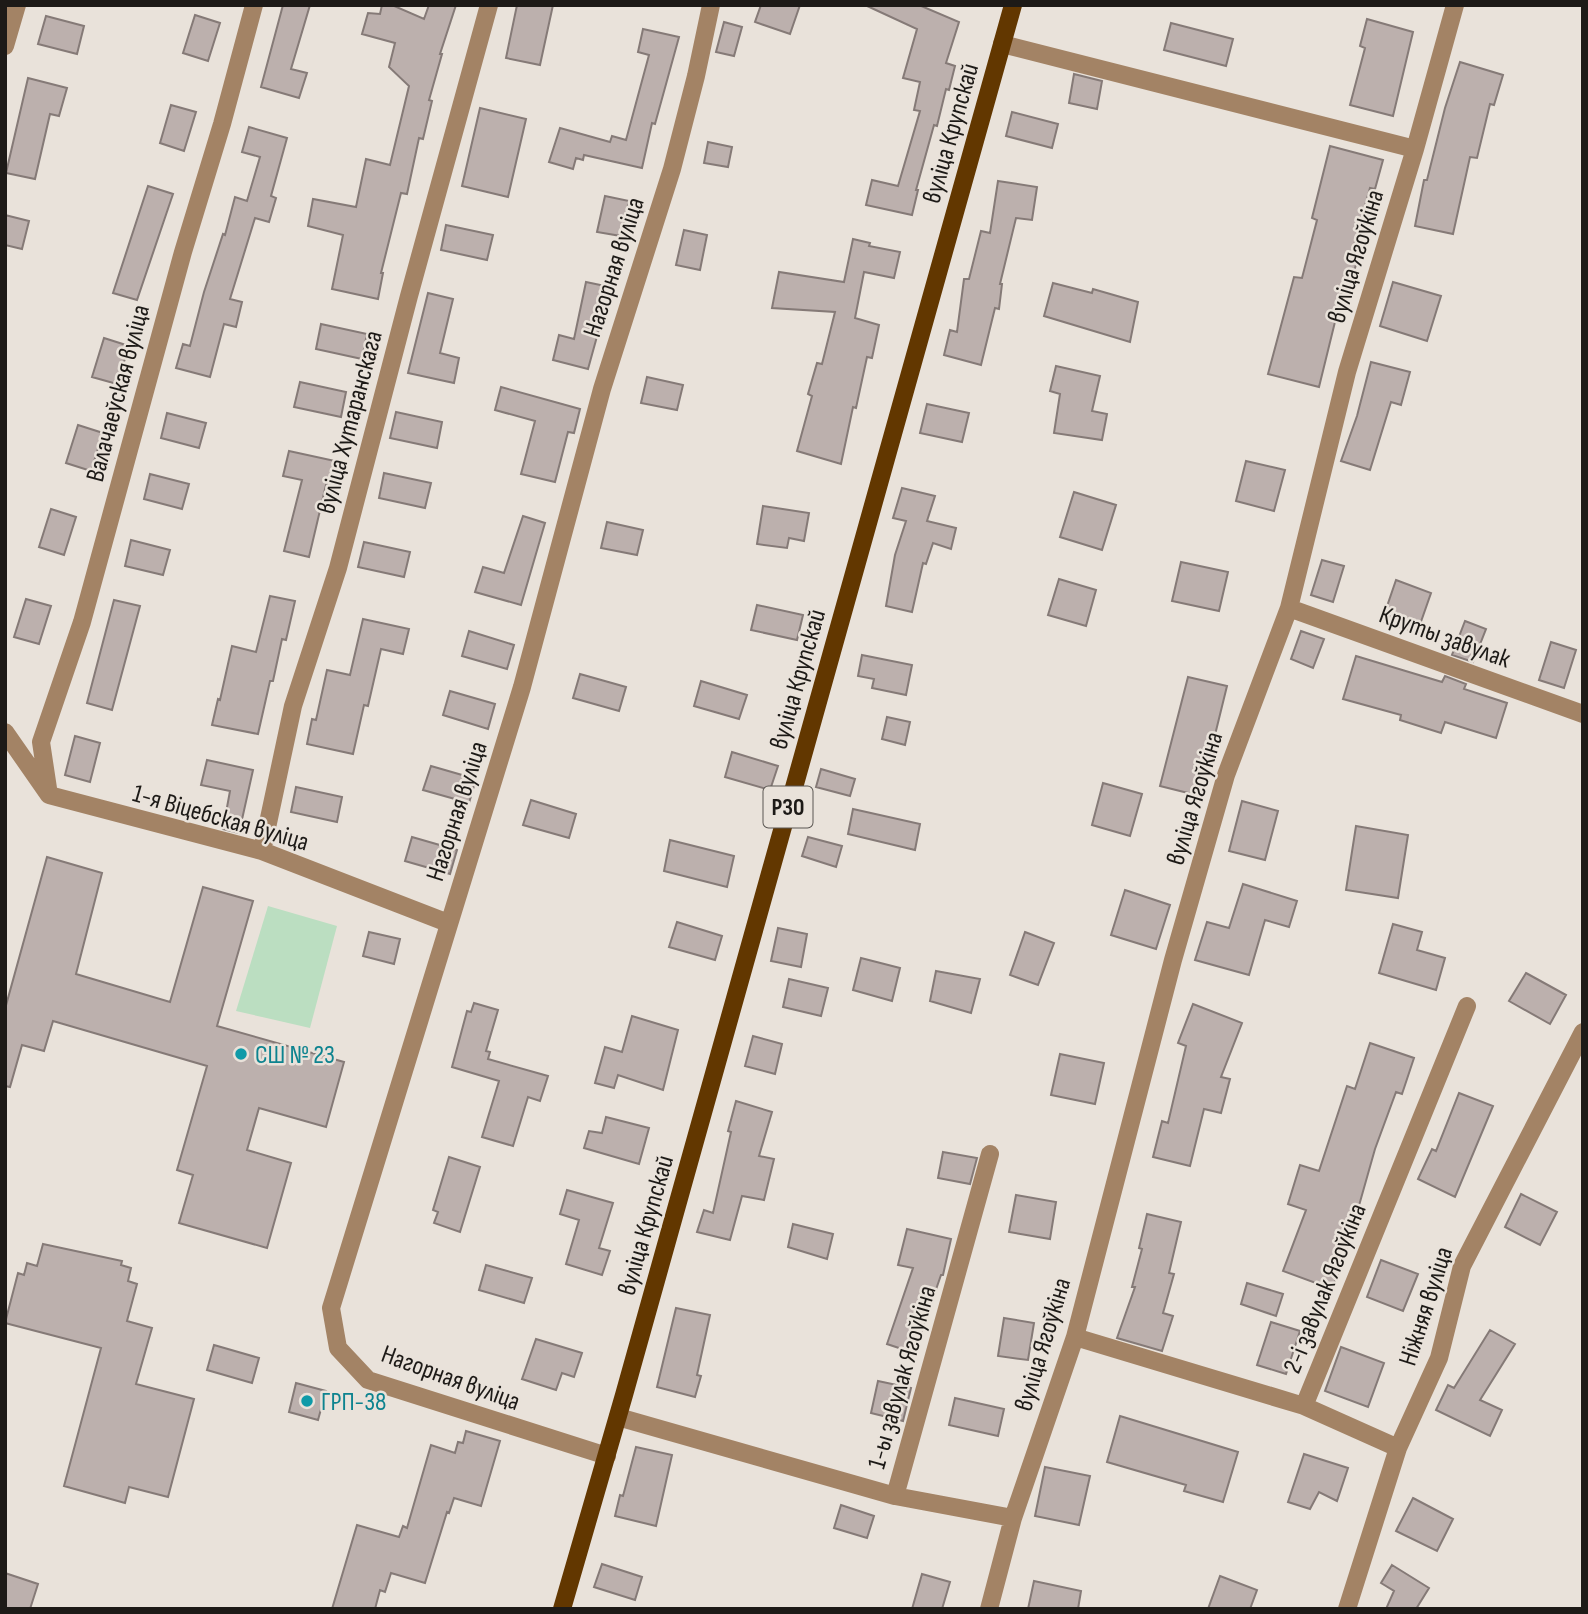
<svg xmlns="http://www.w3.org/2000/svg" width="1588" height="1614" font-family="'Sofia Sans Condensed',sans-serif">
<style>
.green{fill:#bbdec1}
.building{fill:#bcb0ad;stroke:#857a77;stroke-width:2}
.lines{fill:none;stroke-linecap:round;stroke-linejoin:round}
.street{stroke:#a38365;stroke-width:18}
.primary{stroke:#623700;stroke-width:18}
.culture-dot{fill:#0f9aa8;stroke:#e9e2da;stroke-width:2.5}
.labels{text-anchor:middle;stroke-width:5;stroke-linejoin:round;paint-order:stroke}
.shield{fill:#e9e2da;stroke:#5a5652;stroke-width:2}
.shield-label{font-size:24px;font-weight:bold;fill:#1d1a17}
.street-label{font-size:26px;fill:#1d1a17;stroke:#e9e2da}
.culture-label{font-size:26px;fill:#0d838f;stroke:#e9e2da;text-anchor:start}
</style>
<rect width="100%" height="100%" fill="#e9e2da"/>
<path class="green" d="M268,906L337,926L310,1028L236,1011Z"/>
<path class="building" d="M283,5H310L291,69L307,73L299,98L261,87Z
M382,5H392L424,19L429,5H456L440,54H442L429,100L432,101L423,139L419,138L407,194L401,193L381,273H383L378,299L332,289L343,235L308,226L313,199L356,207L366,159L390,165L409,86L389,67L395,43L362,34L368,13L380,14Z
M517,5H553L540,65L506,58Z
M761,5H800L790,34L755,22Z
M865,5H919L959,22L946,63L955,66L949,90L946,89L937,126L934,125L916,190H918L912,215L866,205L872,180L898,186L920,111L914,110L920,82L903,78L917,29Z
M195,15L220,23L208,61L183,53Z
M46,16L84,26L77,54L38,44Z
M1367,19L1413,32L1393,116L1350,105L1365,48L1360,46Z
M724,22L742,27L734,56L716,52Z
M1171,23L1233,39L1226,66L1164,50Z
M643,29L679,37L655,124L652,123L642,168L584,155L583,160L576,158L573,169L549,162L560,128L610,142L612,136L626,140L649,55L638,52Z
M1460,62L1503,75L1494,105L1490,104L1477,158L1470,157L1453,234L1415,226L1424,180H1427L1445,108Z
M1074,74L1102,81L1097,109L1069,103Z
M28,78L67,88L59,116L50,114L35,179L6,173Z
M171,105L196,112L184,151L160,143Z
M480,108L526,119L508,197L462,186Z
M1012,112L1058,124L1052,148L1006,136Z
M249,127L287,138L271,196L276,198L269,222L255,218L230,299L242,302L236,327L224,324L210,377L176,368L183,344L190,346L204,292L223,234L225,235L235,197L247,201L260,157L242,152Z
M708,142L732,147L728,167L704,163Z
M1330,146L1383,160L1375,189L1370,188L1353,249L1360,251L1353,275L1347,273L1319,387L1268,374L1294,277L1302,278L1317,220L1312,218Z
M998,181L1037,187L1032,220L1016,218L1000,284H1002L999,309L995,308L981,365L944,355L950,330L957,332L964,279H969L981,231L990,233Z
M148,186L173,194L137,300L113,293Z
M605,196L629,201L621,236L597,232Z
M5,215L29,221L22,249L5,245Z
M446,225L493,235L487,260L441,250Z
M684,230L707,235L700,270L676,265Z
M853,239L870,243L869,246L900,252L894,278L864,272L855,318L879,325L872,358L867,357L856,408L853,407L841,464L797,451L812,396L808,394L817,363L822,364L835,312L772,308L779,272L844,282Z
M586,282L610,287L603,323L601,322L588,369L553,360L559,335L574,339Z
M1393,282L1441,296L1427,341L1380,326Z
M1053,283L1092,293L1093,289L1138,302L1130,342L1044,316Z
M428,293L453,299L440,353L459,358L454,383L408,373Z
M321,324L367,334L362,359L316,349Z
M104,338L129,346L117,384L92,377Z
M1371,362L1410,372L1401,405L1391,402L1370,470L1341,461L1357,416Z
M1056,366L1100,376L1092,411L1107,414L1102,440L1054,433L1060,394L1050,391Z
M647,377L683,385L677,410L641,403Z
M300,382L346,392L341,417L294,407Z
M501,387L580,409L574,433L568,432L555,482L521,474L535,421L495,410Z
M927,404L969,413L962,442L920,433Z
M396,412L442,422L437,448L390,438Z
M167,413L206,423L199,448L161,438Z
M78,425L103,433L91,471L66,463Z
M289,451L335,461L330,486L326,485L309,557L284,551L302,480L283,476Z
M1246,461L1285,470L1274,511L1236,501Z
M384,473L431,483L425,508L379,498Z
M150,474L189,484L182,509L144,499Z
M902,488L935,496L927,521L956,528L951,549L933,543L926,564L923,563L912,612L886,606L895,555L906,521L893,518Z
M1074,492L1116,505L1102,550L1060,537Z
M763,506L809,513L804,541L789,538L787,548L757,544Z
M51,509L76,517L64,555L39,547Z
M523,516L545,523L521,605L475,592L483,567L504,573Z
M607,522L643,530L637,555L601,548Z
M131,540L170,550L163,575L125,566Z
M364,542L410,552L404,577L358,567Z
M1322,560L1344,566L1333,602L1311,595Z
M1181,562L1228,572L1219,611L1172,601Z
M1059,579L1096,590L1086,626L1048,615Z
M1396,580L1431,593L1417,633L1382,621Z
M270,596L295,601L286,640L282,639L273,681H270L258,734L212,725L218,699L220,700L232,646L256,652Z
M26,599L51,606L39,644L14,637Z
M114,600L140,606L112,710L87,703Z
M757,605L803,615L797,640L751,630Z
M363,619L409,629L403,654L381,649L368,706L364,705L353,754L307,744L312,719L316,720L327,670L350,675Z
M1465,621L1486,629L1473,662L1452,655Z
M469,631L514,645L507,669L462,656Z
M1301,631L1324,639L1313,668L1291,659Z
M1551,642L1576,650L1564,688L1539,680Z
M862,655L912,665L906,695L872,688L874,679L858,676Z
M1356,656L1442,682L1445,676L1466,684L1464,689L1507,703L1496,738L1445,722L1441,733L1400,720L1401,715L1343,699Z
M580,674L626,687L619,711L573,698Z
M1188,677L1227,686L1200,796L1160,786Z
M701,681L747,695L739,719L694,706Z
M450,691L495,704L488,729L443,715Z
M887,717L910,722L905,745L882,739Z
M75,736L100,743L90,782L65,775Z
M732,752L778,766L770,790L725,777Z
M207,760L253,770L239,833L223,829L230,791L201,785Z
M431,766L476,779L469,803L423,790Z
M821,769L855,779L850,796L816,787Z
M1103,783L1142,794L1130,836L1092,825Z
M296,787L342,797L337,822L291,812Z
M531,800L576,814L569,838L523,825Z
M1242,801L1278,811L1265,860L1229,851Z
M853,809L920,824L915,850L848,834Z
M1356,826L1408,835L1398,898L1346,890Z
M412,837L457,850L450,874L405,861Z
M808,837L842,846L836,867L802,856Z
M670,840L734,856L727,887L664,871Z
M47,857L102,873L76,974L170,1002L203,887L253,901L217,1026L344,1062L326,1127L259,1108L247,1150L291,1163L267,1248L179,1223L193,1175L177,1170L207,1066L53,1021L44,1051L22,1045L10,1087L5,1086V1009Z
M1243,884L1297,901L1289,927L1265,920L1249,975L1195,960L1207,922L1229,928Z
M1125,890L1170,905L1156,949L1111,935Z
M677,922L722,936L715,960L669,947Z
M1393,924L1422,932L1417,950L1445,958L1436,990L1379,973Z
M778,928L807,934L801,967L771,961Z
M369,932L400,939L394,964L363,956Z
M1025,932L1054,943L1038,985L1010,975Z
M861,958L900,968L892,1001L853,990Z
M936,971L980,979L971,1013L930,1001Z
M1526,973L1566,995L1550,1024L1509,1001Z
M789,979L828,988L821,1016L783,1007Z
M474,1003L498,1010L486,1051L490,1052L488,1059L548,1076L540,1101L528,1097L513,1146L482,1137L499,1081L452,1067L467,1011L471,1012Z
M1193,1004L1242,1023L1221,1077L1230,1079L1221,1113L1204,1109L1190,1166L1153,1157L1162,1121L1168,1123L1186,1046L1178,1043Z
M632,1016L678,1030L663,1090L618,1075L614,1088L595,1083L605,1047L622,1052Z
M753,1036L782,1044L775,1074L745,1066Z
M1370,1043L1414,1058L1402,1094L1396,1092L1375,1149L1345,1255L1332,1289L1283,1271L1306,1210L1288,1204L1300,1165L1319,1171L1347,1086L1355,1089Z
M1060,1054L1104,1063L1095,1104L1051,1095Z
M1459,1093L1493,1106L1455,1197L1418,1179L1432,1149L1436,1151Z
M736,1101L772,1112L759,1156L774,1159L764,1200L742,1196L730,1240L697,1232L704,1210L713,1213L731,1132L728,1131Z
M606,1117L649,1128L639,1164L584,1148L589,1131L602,1133Z
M943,1152L977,1158L970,1184L938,1178Z
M449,1157L480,1167L460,1232L434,1223L438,1212L433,1210Z
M567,1190L613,1203L599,1248L610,1251L602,1275L566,1264L579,1220L560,1214Z
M1521,1194L1557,1212L1540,1245L1505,1227Z
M1016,1195L1056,1202L1050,1239L1009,1232Z
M1147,1214L1181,1222L1169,1273L1174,1274L1163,1313L1173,1316L1162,1351L1117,1338L1135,1287H1132L1142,1249L1139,1248Z
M793,1224L833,1234L827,1259L788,1247Z
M907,1229L951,1239L943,1275H941L914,1353L887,1344L913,1268L898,1265Z
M43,1244L122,1261L121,1265L131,1268L128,1281L137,1284L127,1321L152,1328L136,1384L194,1399L168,1497L129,1487L125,1503L64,1486L101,1348L5,1323L18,1273L24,1275L27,1263L37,1266Z
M1381,1260L1418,1274L1403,1311L1367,1297Z
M486,1265L532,1278L524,1303L479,1290Z
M1247,1283L1283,1294L1276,1316L1241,1304Z
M676,1308L710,1315L697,1375L701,1376L695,1397L657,1387Z
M1004,1318L1034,1323L1028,1360L998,1356Z
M1271,1322L1300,1331L1286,1374L1257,1365Z
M1490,1330L1515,1344L1480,1400L1502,1410L1490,1436L1436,1410L1448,1385L1454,1388Z
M536,1339L582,1353L574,1377L562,1373L556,1390L522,1379Z
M214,1345L259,1358L252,1383L207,1370Z
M1341,1347L1384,1363L1368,1407L1325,1391Z
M878,1381L911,1388L903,1421L871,1413Z
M296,1383L326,1391L318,1420L289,1412Z
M955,1398L1004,1409L998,1436L949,1425Z
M1120,1416L1238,1452L1223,1502L1184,1491L1186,1485L1107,1462Z
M466,1431L500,1441L481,1506L454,1498L449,1513L447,1512L425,1583L391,1573L385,1592L380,1590L375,1609H332L357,1525L399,1537L403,1526L407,1528L431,1445L455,1453L458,1442L463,1443Z
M636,1447L672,1455L656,1526L615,1516L620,1495L623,1496Z
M1304,1454L1348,1468L1337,1501L1319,1492L1310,1509L1288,1502Z
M1045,1467L1090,1476L1079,1525L1035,1516Z
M1413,1498L1453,1519L1437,1551L1396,1531Z
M841,1505L874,1516L867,1538L834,1528Z
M602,1564L642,1577L635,1600L594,1587Z
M1392,1565L1429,1588L1416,1609H1386L1394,1591L1381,1583Z
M5,1573L38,1584L30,1609H5Z
M922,1574L950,1582L942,1609H912Z
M1220,1576L1257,1590L1250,1609H1208Z
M1034,1581L1081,1591L1078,1609H1028Z"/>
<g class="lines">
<path class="street" d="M1002,44L1415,149
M5,46L17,5
M1289,608L1583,714
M5,732L49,795L262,851L448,923
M49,795L41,742L82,622L183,252L222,124L254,5
M262,851L293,706L338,568L409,296L489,5
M1075,1337L1304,1406L1467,1006
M1304,1406L1398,1448
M618,1417L895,1496L990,1154
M607,1456L368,1380L338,1348L331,1308L522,687L602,389L672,169L696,76L711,5
M895,1496L1013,1518
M989,1609L1013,1518L1075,1337L1173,960L1226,775L1289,608L1347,372L1415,149L1455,5
M1347,1609L1398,1448L1439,1358L1462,1266L1583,1032"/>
<path class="primary" d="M562,1609L624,1395L1013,5"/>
</g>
<g class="culture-dot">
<circle cx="241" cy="1054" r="7"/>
<circle cx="307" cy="1401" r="7"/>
</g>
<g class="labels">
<rect class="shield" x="763.5" y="786.5" width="49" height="41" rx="5"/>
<g class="shield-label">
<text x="788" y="815">Р30</text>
</g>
<g class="street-label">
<text transform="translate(950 133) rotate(-74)" y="9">вуліца Крупскай</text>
<text transform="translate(1355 256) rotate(-73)" y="9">вуліца Ягоўкіна</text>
<text transform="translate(613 267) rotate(-72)" y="9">Нагорная вуліца</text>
<text transform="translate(117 393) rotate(-75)" y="9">Валачаеўская вуліца</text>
<text transform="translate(349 422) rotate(-75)" y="9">вуліца Хутаранскага</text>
<text transform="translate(1445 636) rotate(20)" y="9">Круты завулак</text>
<text transform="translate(797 679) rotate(-74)" y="9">вуліца Крупскай</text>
<text transform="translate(1194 798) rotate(-73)" y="9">вуліца Ягоўкіна</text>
<text transform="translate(456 811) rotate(-72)" y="9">Нагорная вуліца</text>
<text transform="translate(221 817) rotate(16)" y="9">1-я Віцебская вуліца</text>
<text transform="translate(645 1225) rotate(-74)" y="9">вуліца Крупскай</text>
<text transform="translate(1324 1288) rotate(-68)" y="9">2-і завулак Ягоўкіна</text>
<text transform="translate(1425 1306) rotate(-72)" y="9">Ніжняя вуліца</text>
<text transform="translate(1042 1344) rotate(-73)" y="9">вуліца Ягоўкіна</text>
<text transform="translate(451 1377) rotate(20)" y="9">Нагорная вуліца</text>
<text transform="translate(901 1377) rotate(-74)" y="9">1-ы завулак Ягоўкіна</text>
</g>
<g class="culture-label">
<text x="255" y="1063">СШ № 23</text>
<text x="321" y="1410">ГРП-38</text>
</g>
</g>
<rect width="1588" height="1614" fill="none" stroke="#1d1a17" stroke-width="14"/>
</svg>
